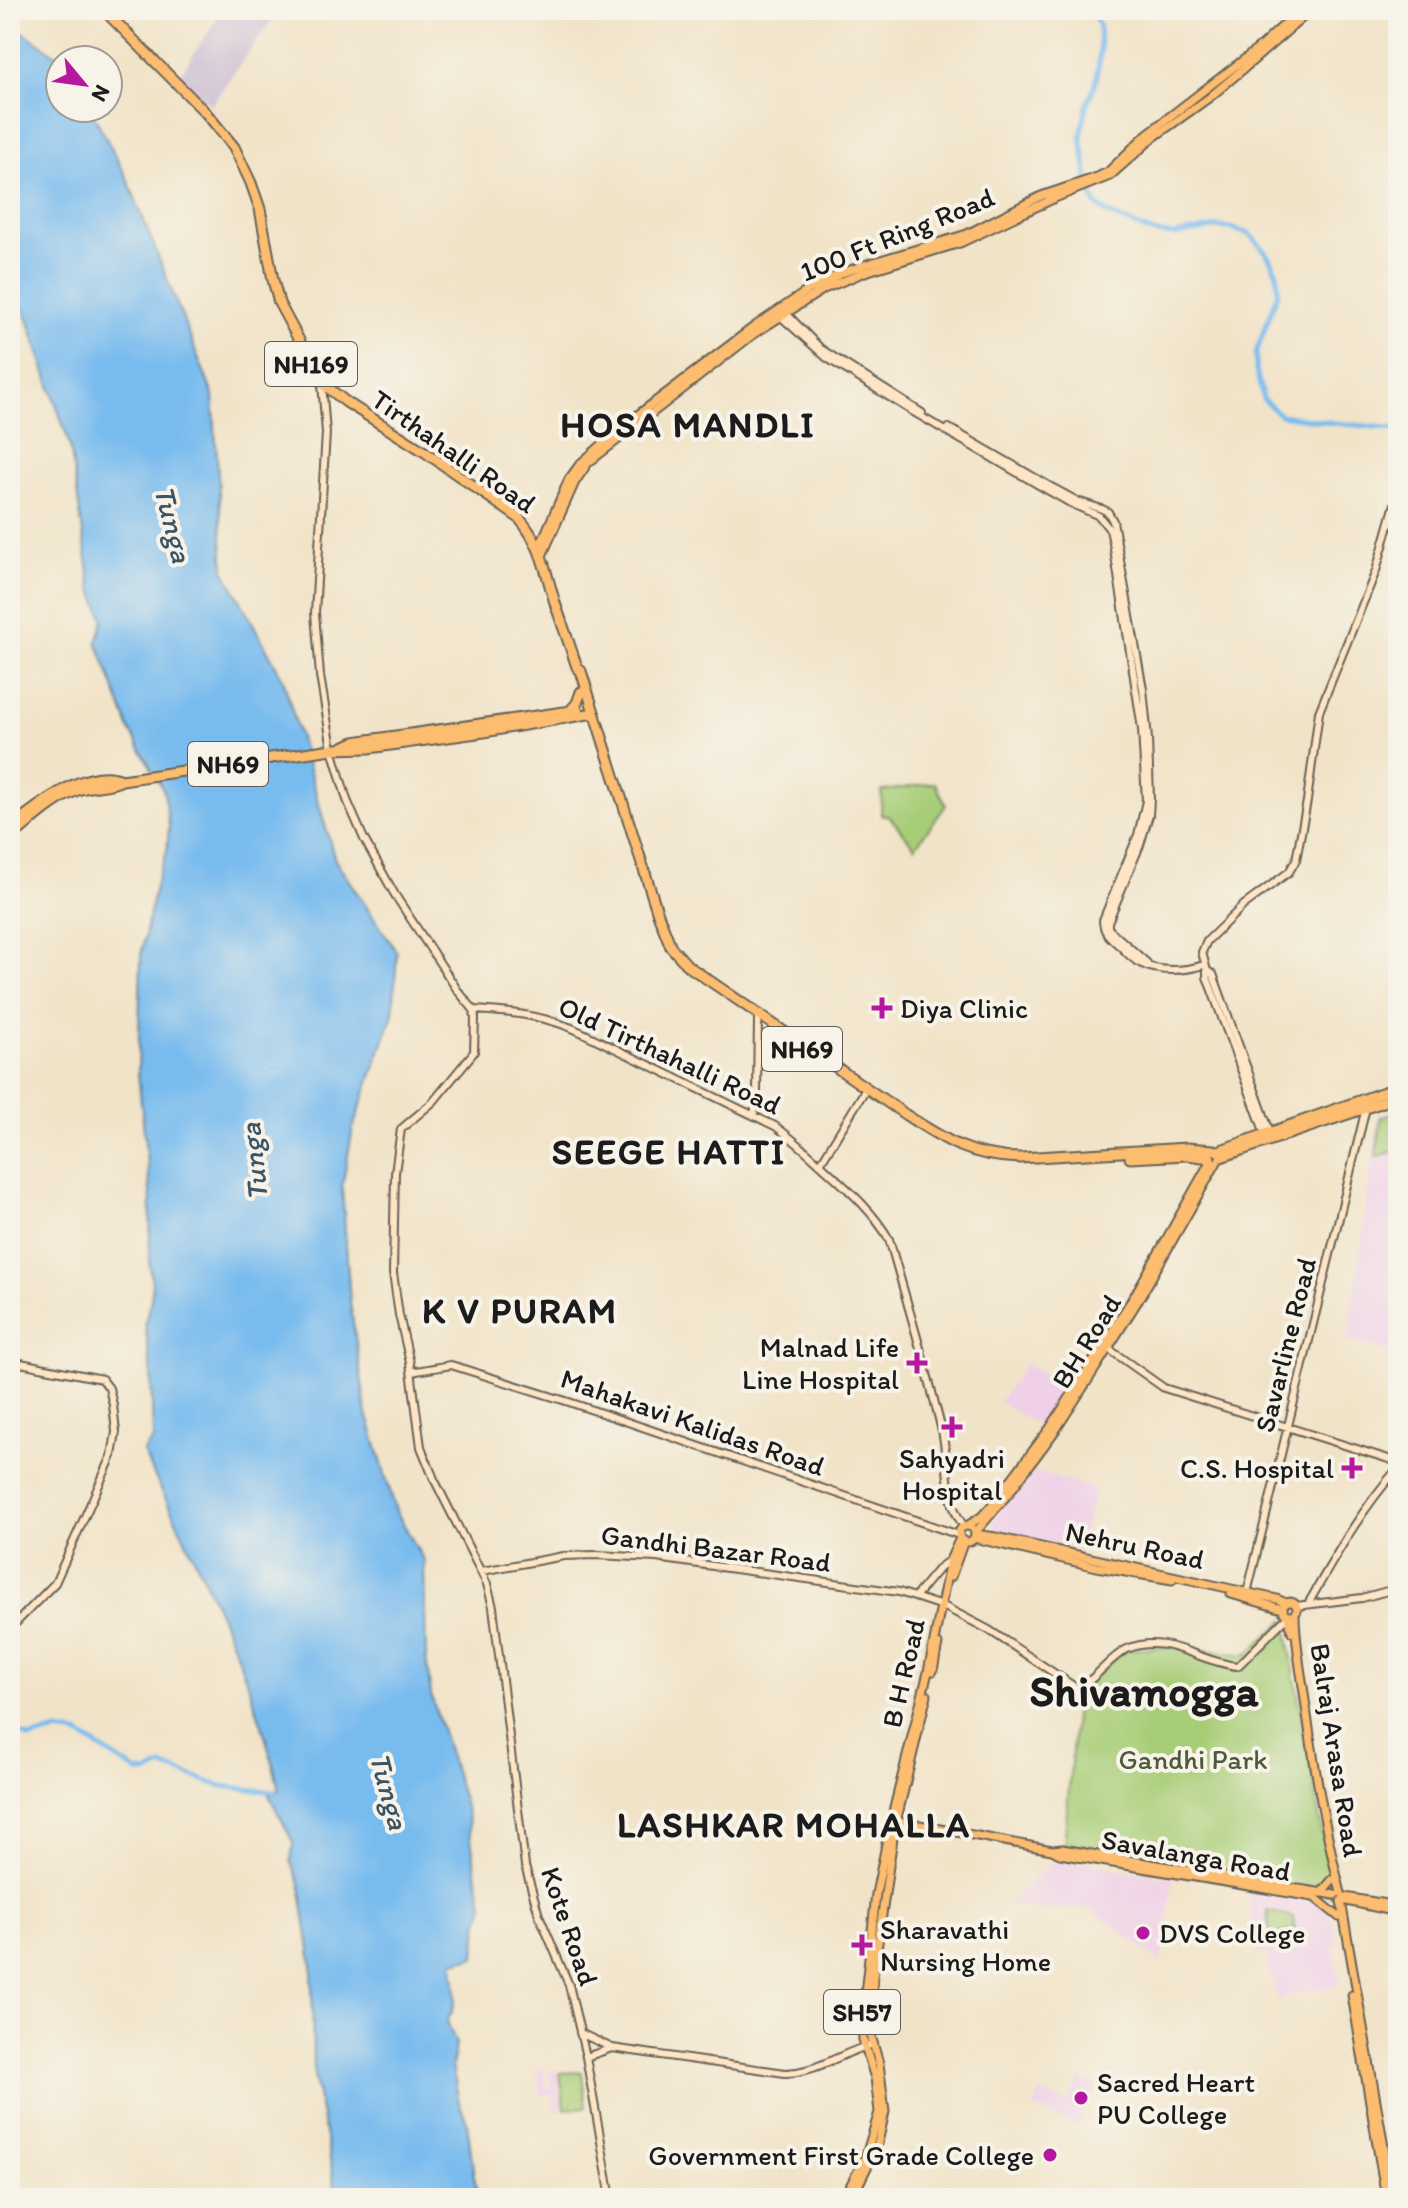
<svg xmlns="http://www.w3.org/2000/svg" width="1408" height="2208" font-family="Itim,sans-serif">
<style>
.built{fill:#efd0e7}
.industrial{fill:#cdbed3}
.green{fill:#a7cd77;stroke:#62744a;stroke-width:2}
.water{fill:#78bbee;stroke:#4a6c85;stroke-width:2}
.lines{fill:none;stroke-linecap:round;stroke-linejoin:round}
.canal{stroke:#78bbee;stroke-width:5}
.secondary-casing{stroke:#676258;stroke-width:10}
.primary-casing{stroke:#676258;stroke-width:11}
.highway-casing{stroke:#676258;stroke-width:13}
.secondary{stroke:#fee5c5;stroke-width:6}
.primary{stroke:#fcbd6f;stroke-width:7}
.highway{stroke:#fcbd6f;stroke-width:9}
.poi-dot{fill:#b5179e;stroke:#f7f3e8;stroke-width:3}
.labels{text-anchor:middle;stroke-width:8;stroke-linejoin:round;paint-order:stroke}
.shield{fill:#f7f3e8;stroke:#5e5c59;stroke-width:2}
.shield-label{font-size:26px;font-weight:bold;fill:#1c1c1c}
.street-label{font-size:28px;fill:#1c1c1c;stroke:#f7f3e8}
.poi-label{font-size:28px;fill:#1c1c1c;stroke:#f7f3e8;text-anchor:start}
.park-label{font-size:28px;fill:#4d5a3c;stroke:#f7f3e8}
.water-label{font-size:30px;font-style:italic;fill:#3c5466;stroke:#f7f3e8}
.district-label{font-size:36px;font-weight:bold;letter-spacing:2px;fill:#1c1c1c;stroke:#f7f3e8}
.town-label{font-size:44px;font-weight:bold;fill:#1c1c1c;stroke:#f7f3e8}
</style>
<rect width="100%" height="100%" fill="#f7f3e8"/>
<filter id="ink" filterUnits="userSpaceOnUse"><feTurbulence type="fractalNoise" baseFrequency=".0125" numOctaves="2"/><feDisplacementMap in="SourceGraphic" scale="16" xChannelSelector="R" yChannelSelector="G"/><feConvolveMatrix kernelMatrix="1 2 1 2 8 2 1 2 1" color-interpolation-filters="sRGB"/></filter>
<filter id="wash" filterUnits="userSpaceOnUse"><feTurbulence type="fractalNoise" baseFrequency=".006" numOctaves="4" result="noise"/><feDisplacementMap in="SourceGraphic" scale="32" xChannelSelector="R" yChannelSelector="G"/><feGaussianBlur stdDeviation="1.8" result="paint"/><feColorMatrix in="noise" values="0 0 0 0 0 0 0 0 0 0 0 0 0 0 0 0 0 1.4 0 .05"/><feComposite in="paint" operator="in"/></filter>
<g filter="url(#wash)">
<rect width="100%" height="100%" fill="#f1e3c7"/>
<path class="built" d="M1398,1107V1354L1348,1341L1379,1115Z
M1026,1363L1062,1386L1038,1425L999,1402Z
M1030,1470L1095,1489L1080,1549L994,1531L992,1521Z
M1057,1857L1173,1878L1161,1962L1089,1908L1038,1909L1009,1903Z
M1248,1892L1315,1900L1328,1907L1338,1944L1333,1946L1341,1983L1277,1999L1266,1953L1258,1954Z
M539,2067H541L542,2071H544L547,2088L551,2087L549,2071L557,2070L563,2111L555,2112L553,2094L540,2096L537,2071H539Z
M1080,2079L1096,2086L1077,2126L1033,2107L1040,2092L1068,2104Z"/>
<path class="industrial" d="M223,10H279L211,105L178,77Z"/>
<path class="green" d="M935,783L946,805L915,847L889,816L881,815L882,791Z
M1398,1112V1150L1376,1157L1381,1117Z
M1285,1620L1333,1896L1064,1848L1077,1691L1126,1650L1176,1646L1246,1655Z
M1267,1911L1293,1917L1295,1930L1270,1935Z
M582,2072L586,2107L565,2109L560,2073Z"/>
<path class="water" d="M10,23L63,60H60V108H90L127,178L213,395L224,570L283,679L335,860L397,952L393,1014L353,1128L342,1187L350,1302L366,1410L396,1511L424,1561L426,1658L431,1695L467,1813L478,1883L484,1904L478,1926L475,1957L453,1962C454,1987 461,1999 447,2021L456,2044L452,2066L459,2102L467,2122L474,2177L479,2198H331L335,2186L313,2069L312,1963L300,1884L291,1863L293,1842L269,1795L279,1790C253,1669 196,1563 143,1452L153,1439L151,1373L145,1322L151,1300L152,1283L149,1261L151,1201L138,1073L141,955L155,886L167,851L169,826L164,791L130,730L97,642L104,619L91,586L70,446L28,319L10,284Z"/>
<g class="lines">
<path class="canal" d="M1093,10L1099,26L1100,49L1097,78L1086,108L1081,137L1090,190L1095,203L1107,213L1154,233L1174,235L1217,227L1230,228L1249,234L1266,252L1277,273L1278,292L1256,353V370L1263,399L1280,415L1334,423L1398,429
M10,1729L30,1738L57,1731L78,1734L138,1772L148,1773L162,1766L221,1786L274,1792"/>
</g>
</g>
<g filter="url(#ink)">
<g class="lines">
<defs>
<path id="secondary" d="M784,311L821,349L922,413
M778,314L827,358L910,410L1042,487L1070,503L1099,516L1110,530L1113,543L1142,729L1146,801L1138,835L1103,920C1103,933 1111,938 1120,946C1126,952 1133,960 1140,963C1159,973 1185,971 1204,965
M322,383L326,433L315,613L320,676L332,749L347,800L364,839L395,895L458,991L474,1010L475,1018L474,1052L433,1102L401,1129L395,1173L393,1273L399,1315L410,1363L421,1447L434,1479L487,1584L493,1607L525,1866L539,1915L569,1985L586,2057L611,2198
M949,428L1053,488L1077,501L1102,509L1108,512L1113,521L1143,689L1148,739L1150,799L1149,815L1140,845L1108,922V928L1112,932L1147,963
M1207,971L1213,974L1270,1132
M474,1010C512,1012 548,1016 583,1033L775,1126C795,1140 811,1156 829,1172C851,1192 874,1213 889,1239C907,1302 926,1366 942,1431C949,1460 944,1502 964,1526
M754,1116L757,1092L758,1019
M1265,1134L1207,977V971L1202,952L1207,941L1244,905L1289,872L1296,860L1307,801L1319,712L1376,571L1398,493
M820,1164L867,1087
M1106,1347L1164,1388L1398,1462
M10,1361L102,1379L109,1388L113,1405L116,1432L112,1456L55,1583L10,1629
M411,1372L451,1365L569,1402L959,1535
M482,1571L564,1556L596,1555L656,1558L899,1592L945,1607L989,1630L1078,1689C1096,1679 1109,1658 1127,1649C1167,1632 1200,1663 1238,1666L1288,1616
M1247,1593L1366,1108
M915,1597L940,1567L950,1560
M1308,1604C1336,1555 1360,1511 1398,1468
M1296,1606L1362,1598L1398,1588
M580,2033L612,2048L785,2073C817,2073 844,2051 874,2044
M586,2057L612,2048"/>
<path id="primary" d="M539,548L569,479L580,464L627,423L755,326L810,289L842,273L864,265L967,234L1041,196L1097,177L1108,172L1147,134L1260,47L1300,10
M542,556L575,482L588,463L755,333L824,289L865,272L960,243L1055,198L1110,176L1154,137L1210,97L1248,65L1311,10
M959 1534a8 8 0 1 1 16 0a8 8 0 1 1-16 0Z
M967,1526L981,1517L992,1505L1050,1428L1085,1374L1136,1293L1211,1160
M975,1533L1009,1493L1055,1431L1090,1377L1141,1296L1217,1162
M975,1534L996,1537L1277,1599L1286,1603
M974,1538L1097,1567L1172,1580
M951,1577L964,1541
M1231,1594L1282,1609
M1283 1609a7 7 0 1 1 14 0a7 7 0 1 1-14 0Z
M1295,1613C1295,1640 1300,1667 1304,1693C1313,1760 1324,1827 1341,1893
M1288,1616L1292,1632
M933,1671L938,1644
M893,1820L1052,1850L1062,1849L1335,1895
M1054,1851L1060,1854L1313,1897
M1321,1893L1332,1880
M1314,1897L1339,1917
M1345,1897L1398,1906
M1342,1900L1398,1912
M1341,1901L1393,2198
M1352,1995L1386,2198
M844,2198L866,2155L879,2112L875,2078L863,2040L862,2021L876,1894L891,1820L928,1672L950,1560L960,1538
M852,2198L877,2147L885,2112L879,2063L871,2036L873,1978L894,1831L927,1695"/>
<path id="highway" d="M104,10L206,113L234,147L251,183L260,209L273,280L279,303L322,383L346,402L425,452L519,518C543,546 545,572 556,606C563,626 570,646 577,667L581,671L658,914L671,947L688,966L906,1115C946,1141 971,1157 1020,1158L1187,1148L1214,1150
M569,712L577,703L581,692
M341,748L354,742L578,710
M10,828C36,807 87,765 122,780
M10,838C31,821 52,800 78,790C93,785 109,787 122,780L332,749L369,748L484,732L594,713
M1218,1151L1398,1087
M1221,1157L1398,1097
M1130,1158L1187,1155L1210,1158"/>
</defs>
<use href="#secondary" class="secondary-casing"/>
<use href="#primary" class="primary-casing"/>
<use href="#highway" class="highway-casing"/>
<use href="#secondary" class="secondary"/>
<use href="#primary" class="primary"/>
<use href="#highway" class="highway"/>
</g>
</g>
<g class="poi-dot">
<path d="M878 996h8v8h8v8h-8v8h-8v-8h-8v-8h8z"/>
<path d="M913 1351h8v8h8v8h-8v8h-8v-8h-8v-8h8z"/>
<path d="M948 1415h8v8h8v8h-8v8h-8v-8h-8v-8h8z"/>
<path d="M1348 1456h8v8h8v8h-8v8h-8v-8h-8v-8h8z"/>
<circle cx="1143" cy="1933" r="8"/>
<path d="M858 1933h8v8h8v8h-8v8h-8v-8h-8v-8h8z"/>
<circle cx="1081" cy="2098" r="8"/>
<circle cx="1050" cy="2155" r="8"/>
</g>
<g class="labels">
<g class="shield">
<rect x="265" y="342" width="92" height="44" rx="6"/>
<rect x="188" y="742" width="80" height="44" rx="6"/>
<rect x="762" y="1027" width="80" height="44" rx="6"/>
<rect x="824" y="1990" width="76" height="44" rx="6"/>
</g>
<g class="shield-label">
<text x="311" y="373">NH169</text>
<text x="228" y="773">NH69</text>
<text x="802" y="1058">NH69</text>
<text x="862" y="2021">SH57</text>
</g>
<g class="street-label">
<text transform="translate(897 234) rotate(-22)" y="10">100 Ft Ring Road</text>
<text transform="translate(454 451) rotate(35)" y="10">Tirthahalli Road</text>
<text transform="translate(670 1055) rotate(25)" y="10">Old Tirthahalli Road</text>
<text transform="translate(1086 1341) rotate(-58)" y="10">BH Road</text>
<text transform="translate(1285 1345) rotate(-76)" y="10">Savarline Road</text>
<text transform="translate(693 1422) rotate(19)" y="10">Mahakavi Kalidas Road</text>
<text transform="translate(1135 1545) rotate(12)" y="10">Nehru Road</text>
<text transform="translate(716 1548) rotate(7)" y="10">Gandhi Bazar Road</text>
<text transform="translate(903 1673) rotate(-77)" y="10">B H Road</text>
<text transform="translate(1337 1750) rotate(81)" y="10">Balraj Arasa Road</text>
<text transform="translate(1196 1855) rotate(10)" y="10">Savalanga Road</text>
<text transform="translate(570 1926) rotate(71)" y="10">Kote Road</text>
</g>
<g class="poi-label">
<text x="900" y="1018">Diya Clinic</text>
<text x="899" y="1357" text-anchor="end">Malnad Life<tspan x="899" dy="32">Line Hospital</tspan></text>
<text x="952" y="1468" text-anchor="middle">Sahyadri<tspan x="952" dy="32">Hospital</tspan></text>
<text x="1334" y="1478" text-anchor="end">C.S. Hospital</text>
<text x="880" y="1939">Sharavathi<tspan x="880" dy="32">Nursing Home</tspan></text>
<text x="1159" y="1943">DVS College</text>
<text x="1097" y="2092">Sacred Heart<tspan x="1097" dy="32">PU College</tspan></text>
<text x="1034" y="2165" text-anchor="end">Government First Grade College</text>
</g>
<g class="park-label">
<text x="1193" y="1769">Gandhi Park</text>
</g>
<g class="water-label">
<text transform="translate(173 524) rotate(76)" y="10">Tunga</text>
<text transform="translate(254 1162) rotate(-96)" y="10">Tunga</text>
<text transform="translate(389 1791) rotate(75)" y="10">Tunga</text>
</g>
<g class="district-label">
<text x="688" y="437">HOSA MANDLI</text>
<text x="669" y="1164">SEEGE HATTI</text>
<text x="520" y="1323">K V PURAM</text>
<text x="794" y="1837">LASHKAR MOHALLA</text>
</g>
<g class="town-label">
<text x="1144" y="1706">Shivamogga</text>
</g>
</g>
<rect width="1408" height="2208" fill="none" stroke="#f7f3e8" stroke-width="40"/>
<g transform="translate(84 84) rotate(119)"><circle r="38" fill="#f7f3e8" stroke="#9f9d96" stroke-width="2"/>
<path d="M0-6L14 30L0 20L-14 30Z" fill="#b5179e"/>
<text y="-12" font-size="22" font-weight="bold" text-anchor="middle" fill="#1c1c1c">N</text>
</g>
</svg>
